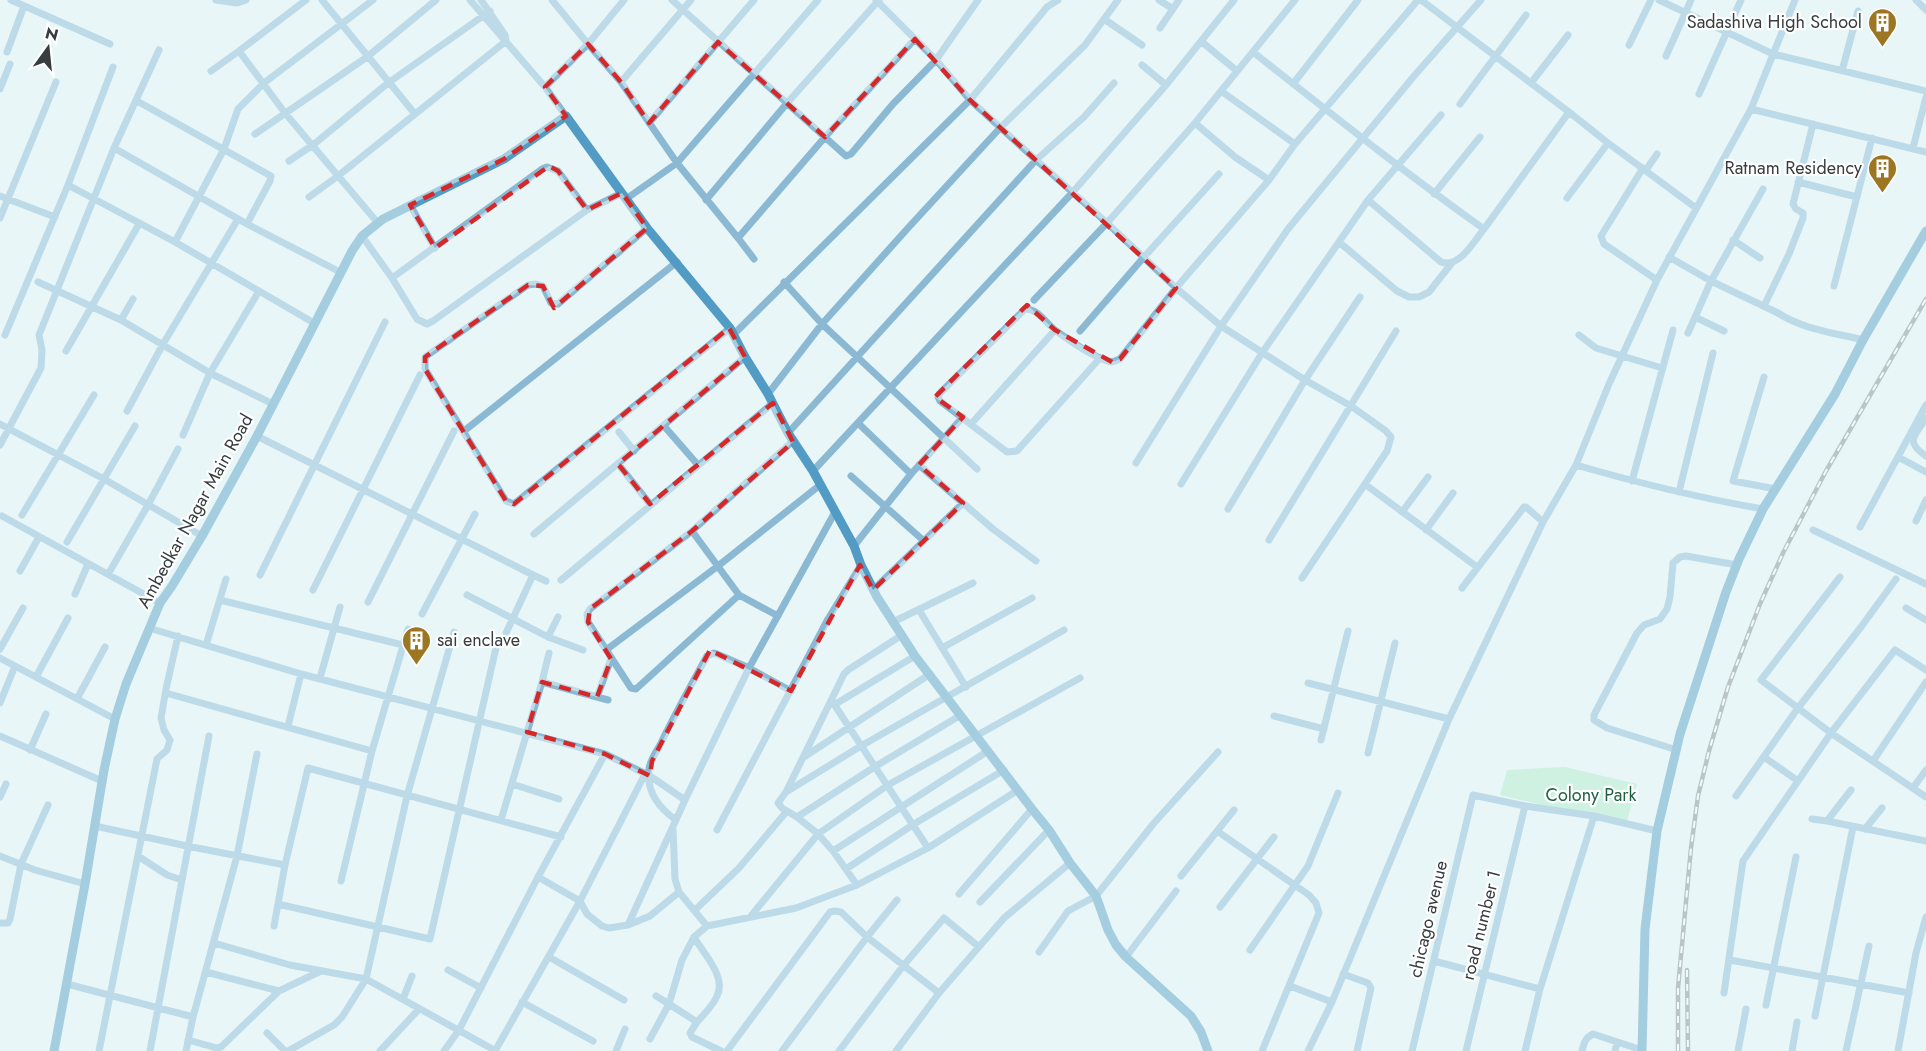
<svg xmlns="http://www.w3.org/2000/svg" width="1926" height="1051" font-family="Jost,sans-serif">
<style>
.green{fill:#afecc8}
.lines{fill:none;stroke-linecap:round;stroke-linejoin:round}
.street{stroke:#8bb9d4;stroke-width:7}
.secondary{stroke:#529bc4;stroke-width:9}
.rail-casing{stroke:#828b8d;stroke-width:4.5}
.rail{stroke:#fff;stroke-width:2;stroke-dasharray:7;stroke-linecap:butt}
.marked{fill:none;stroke:#d62828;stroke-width:4.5;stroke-dasharray:12 8;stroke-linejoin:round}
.labels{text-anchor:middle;stroke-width:4.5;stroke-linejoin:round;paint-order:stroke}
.poi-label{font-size:18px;fill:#373d3e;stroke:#fff;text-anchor:end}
.street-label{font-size:18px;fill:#373d3e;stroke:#fff}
.park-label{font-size:18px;fill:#1d6241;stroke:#fff}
</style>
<rect width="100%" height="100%" fill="#e8f6f8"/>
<path class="green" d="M1565,767L1637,784L1626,825L1500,795L1507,770Z"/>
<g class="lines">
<path class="street" d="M11,0L110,44
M216,0L237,3L246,0
M322,0L415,114
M470,0L545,87L566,116
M481,0L505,35L506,41
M552,0L588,44L621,82L677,163L738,238L825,137L915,39
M672,0L846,156L851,154L893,104L936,60L978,0
M876,0L936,60L970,100L1036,160L1107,223L1176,288L1221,326L1305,380L1351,406L1386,431L1391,437L1387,451L1302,578
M1159,0L1173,9
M1421,0L1569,112L1608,143L1696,208
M1659,0L1773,54L1926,91
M1916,0L1926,10
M1104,19L1142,45
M1160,28L1179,0
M1202,42L1237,71
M1629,45L1651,0
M159,50L114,148L247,224L340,272
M239,51L285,113L377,222
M7,52L24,6
M1253,52C1329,112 1405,173 1484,229L1569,112
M1666,56L1691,0
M1142,65L1166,85
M211,71L239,51L306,0
M1842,71L1858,11
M621,82L691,0
M1531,83L1568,35
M1293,84L1358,0
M545,87L588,44L624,0
M0,89L10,64
M1221,91L1295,144
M1699,94L1741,0
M137,101L271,176L270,181L247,224
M1460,104L1526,15
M1751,109L1926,152
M649,123L754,0
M1195,123L1235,157L1269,180
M255,134L367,57L436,0
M1913,148L1926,97
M289,161L313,145L388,83L490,11
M1643,168L1601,236L1604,244L1657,280
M1646,170L1657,154
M1798,182L1857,197
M68,185L175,242L314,323
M1434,194L1480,137
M0,196L55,217
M309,197L338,176L506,41
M1567,198L1608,143
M626,199L677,163L818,0
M706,200L788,102L879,0
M1368,200L1441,262C1459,269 1474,241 1484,229
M410,205L435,248
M587,210L558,171L547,167L542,169L392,278L417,319L427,324L433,321L587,210L622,193
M0,218L56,82
M647,228L558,304L551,303L543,286L536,284L528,285L425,357V369L506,501L514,504L730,328
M362,236L392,278
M738,238L754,259
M1733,240L1760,258
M175,242L224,149L238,109L264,83L373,0
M1339,242L1397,291L1409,297H1419L1429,292L1451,264
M1669,257L1711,281L1778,313C1802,329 1835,333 1863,340
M38,282L121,320L210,373L273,404
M784,282L822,324L977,469
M1834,286L1872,138
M1034,300L1107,223L1195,123L1295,0
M1764,306L1789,254L1803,218V213L1796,209L1793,204L1813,124
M1695,317L1724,331
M121,320L133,299
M1080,331L1144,257L1219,174
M1688,333L1711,281L1763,189
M5,335L68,185L113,67
M733,335L970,100L1047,7L1058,0
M1579,335L1596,348L1662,368
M66,351L139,224
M1100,358L1017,451L1007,452L940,401L938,397L939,394L1025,309C1037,308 1046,323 1055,330C1069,340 1095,359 1112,362L1120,359L1176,288L1269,180L1295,144L1418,0
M1764,377L1733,481L1776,489
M768,394L822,324L908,228L1000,128L1085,45L1118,0
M127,411L163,344L238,219
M1926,418C1915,436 1904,441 1926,456
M858,423L911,474
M0,424L104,479L202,536
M971,424L1055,330
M664,426L698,465
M464,431L677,262
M619,432L634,451
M788,433L1036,160L1084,117L1114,83
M183,435L210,373L259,291
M257,436L533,575
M0,445L41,368L42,350L39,335L114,148
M1898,457L1926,472
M1136,463L1221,326L1288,229L1414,76L1481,0
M618,464L650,504
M919,465L993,529L1036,561
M1576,465C1638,483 1700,498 1763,509
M813,471L1072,193L1166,85L1234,0
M851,476L924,541
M1632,481L1673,330
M1181,484L1262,353L1368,200L1441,115
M1366,485L1477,567
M1679,492L1713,353
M1228,509L1305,380L1360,297
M1402,512L1428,477
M22,515L94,395
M2,516L160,603
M1916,521L1926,500
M1860,527L1926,405
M1426,530L1453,493
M1813,530L1926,584
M692,531L739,595L636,689L631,688L588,622L587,614L590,609L692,531L793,441
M534,534L745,357
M1269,540L1396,331
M67,542L135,426
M854,546L911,474L963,417
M20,571L39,537
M110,571L148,505L178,449
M260,575L385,322
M1840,577L1761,680L1831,733L1926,797
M561,580L773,403
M1462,588L1524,507H1526L1543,522
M313,590L420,375
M873,590L963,503
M75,594L88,564
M467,595L548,637L583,650
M739,595L778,616
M220,600L403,645
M368,602L454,431
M1906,608L1926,620
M919,610L966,687
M422,614L475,514
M893,622L973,583
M149,628L301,674L605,754L650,776L685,800
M506,633L533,575L546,581
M548,637L558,617
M206,645L226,579
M942,648L1032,598
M0,649L23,608
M606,650L718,566L820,485
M0,658L115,719
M36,677L68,618
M320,678L340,607
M542,682L549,653
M1308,683L1449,719
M166,693L372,751
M597,697L611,659
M77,699L105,647
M832,701L928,848
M0,703L15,666
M834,705L915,656
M1274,716L1324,729
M288,726L301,674
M0,736L102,781
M1321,740L1348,631
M30,750L46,714
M1677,750L1607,728L1594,720V715L1637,633L1644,625L1660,619L1667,609L1670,597L1673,563L1680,557L1686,556L1737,565
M1368,753L1395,643
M804,757L930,674
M1764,757L1798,781
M1873,761L1926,682
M512,784L559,799
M1913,788L1926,770
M786,792L861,746L1064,630
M1736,796L1798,708L1861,627L1896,579
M0,797L6,784
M797,817L876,766L961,715
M1812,819L1827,821L1851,790
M501,820L542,682L608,700
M676,820C659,808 646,791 649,769C650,760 657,751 661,743C675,714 691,685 707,656L714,653L717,654L749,668L791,691
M1827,821L1926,841
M95,826L187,846L285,865
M673,829L675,879L679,892L707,926
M1865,829L1882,808
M717,830L828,619L861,565
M1217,831L1309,895L1316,903L1319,913L1262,1051
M833,851L988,751
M0,856L35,870L85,884
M138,856L167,875L182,880
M846,869L914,824L1004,770
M1181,876L1234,810
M538,877L580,901L587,914L602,926L609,928L628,925L685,800L749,668L835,512
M341,881L372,751L408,629
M857,885L833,851L818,834L797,817L782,808L778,803L786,792L844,674L848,670L902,635
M959,894L1032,809
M980,902L1049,830
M278,904L430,939L498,639
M1220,907L1274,837
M695,910L739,868L787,811
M751,916L818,834L888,785L1080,678
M0,923H8L10,919L21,864L48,805
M628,925L650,916L679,892
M274,926L285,865L308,768L561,837
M694,937C703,953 727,977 717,996C713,1006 704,1014 697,1022
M214,943L290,965L366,979L496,1051
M1250,950L1308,866L1338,793
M1039,952L1068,911L1096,896L1154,823L1218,752
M549,957L624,1000
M1126,957L1176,891
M1730,960L1909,993
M1434,961L1540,989
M448,970L481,988
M206,972L279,991L321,971
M1343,974L1368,983L1371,988L1357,1051
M67,984L193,1017
M1290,986L1332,1002
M1724,993L1743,861L1831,733L1895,650L1926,670
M403,999L412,976
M522,1002L593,1041
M1766,1005L1796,857
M1815,1016L1853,827
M267,1033L285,1051
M650,1039L669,1004L656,996
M188,1040L217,1048L221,1047L279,991
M99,1051L157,759L167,750L170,740L164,730L161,718L166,689L178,636
M150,1051L209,736
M186,1051L193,1017L237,856L257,754
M288,1051L334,1025L342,1017L366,979L407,796L454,632
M380,1051L419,1009
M444,1051L459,1030L538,877L605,754
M495,1051L580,901L645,774
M616,1051L625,1029
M721,1051L692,1037L690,1033L697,1022L669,1004L682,960L694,937L707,926L796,908L857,885L928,848L1018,790
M727,1051L830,912L835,911L841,912L867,937L939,993
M782,1051L867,937L897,900
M839,1051L903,966L944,918L979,947
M896,1051L939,993L1004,918L1070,863
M1308,1051L1332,1002L1449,719L1543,522L1576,465L1609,384L1657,280L1751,109L1795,0
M1412,1051L1473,795L1525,806L1594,816L1657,831
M1466,1051L1525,806
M1525,1051L1540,989L1594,816
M1582,1051C1584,1043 1585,1038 1593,1034L1642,1050
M1615,1051L1617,1042
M1738,1051L1746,1009
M1792,1051L1797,1022
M1846,1051L1869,946
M1898,1051L1916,953L1926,917"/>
<path class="secondary" d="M54,1051L85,884L104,770L115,719L126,684L160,603L172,586L202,536L257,436L352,251L362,236L383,219L504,159L566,116L647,228L730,328L745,357L768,394L788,433L813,471L854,546L861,565L877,597L915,656L1032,809L1049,830L1070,863L1096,896L1108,930L1116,945L1126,957L1191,1016L1201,1032L1208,1051
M1642,1051L1645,929L1657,831L1680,734L1726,592L1739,559L1763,509L1835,394L1863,340L1926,231"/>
<defs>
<path id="rail" d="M1687,970L1688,1051
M1678,1051V988L1691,848L1698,796L1709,751L1728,687L1760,604L1783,553L1826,471L1926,299"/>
</defs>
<use href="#rail" class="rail-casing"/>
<use href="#rail" class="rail"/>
</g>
<path d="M0 0H1926V1051H0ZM915,39L970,100L1176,288L1120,359L1112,362L1055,330L1027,305L935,397L963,417L919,465L963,503L873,590L860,565L791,691L710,650L652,761L650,776L605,754L527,732L542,682L597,697L611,659L588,622L590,609L692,531L793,442L773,403L650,504L618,464L745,357L729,328L514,504L506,501L425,369V357L528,285L543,286L554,308L647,228L622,193L587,210L558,171L549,166L435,248L410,205L504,159L566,116L545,87L588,44L621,82L649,123L718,42L825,137Z" fill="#e8f6f8" fill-opacity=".55" fill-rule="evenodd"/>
<path class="marked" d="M915,39L970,100L1176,288L1120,359L1112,362L1055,330L1027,305L935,397L963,417L919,465L963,503L873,590L860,565L791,691L710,650L652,761L650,776L605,754L527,732L542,682L597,697L611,659L588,622L590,609L692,531L793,442L773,403L650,504L618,464L745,357L729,328L514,504L506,501L425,369V357L528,285L543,286L554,308L647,228L622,193L587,210L558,171L549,166L435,248L410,205L504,159L566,116L545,87L588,44L621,82L649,123L718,42L825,137Z"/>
<defs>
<symbol id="building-pin" viewBox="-11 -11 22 30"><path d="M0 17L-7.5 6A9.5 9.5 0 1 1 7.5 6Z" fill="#9c7622" stroke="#fff"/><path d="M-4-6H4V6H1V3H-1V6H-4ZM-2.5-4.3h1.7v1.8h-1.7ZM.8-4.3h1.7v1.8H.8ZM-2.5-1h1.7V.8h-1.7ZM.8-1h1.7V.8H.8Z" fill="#fff"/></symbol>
</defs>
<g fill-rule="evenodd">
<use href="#building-pin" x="1866" y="6" width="33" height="45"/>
<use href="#building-pin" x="1866" y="152" width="33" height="45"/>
<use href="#building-pin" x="400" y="624" width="33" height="45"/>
</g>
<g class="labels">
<g class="poi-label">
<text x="1862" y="28">Sadashiva High School</text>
<text x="1862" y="174">Ratnam Residency</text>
<text x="437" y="646" text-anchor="start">sai enclave</text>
</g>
<g class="street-label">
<text transform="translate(195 511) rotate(-61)" y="6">Ambedkar Nagar Main Road</text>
<text transform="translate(1428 919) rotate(-77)" y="6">chicago avenue</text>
<text transform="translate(1481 925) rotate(-76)" y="6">road number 1</text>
</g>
<g class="park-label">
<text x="1591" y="801">Colony Park</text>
</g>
</g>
<g transform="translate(48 48) rotate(15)" stroke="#ffffff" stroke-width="4.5" paint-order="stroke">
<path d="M0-4.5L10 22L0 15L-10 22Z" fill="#373d3e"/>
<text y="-9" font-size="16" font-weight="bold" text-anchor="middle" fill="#373d3e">N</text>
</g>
</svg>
